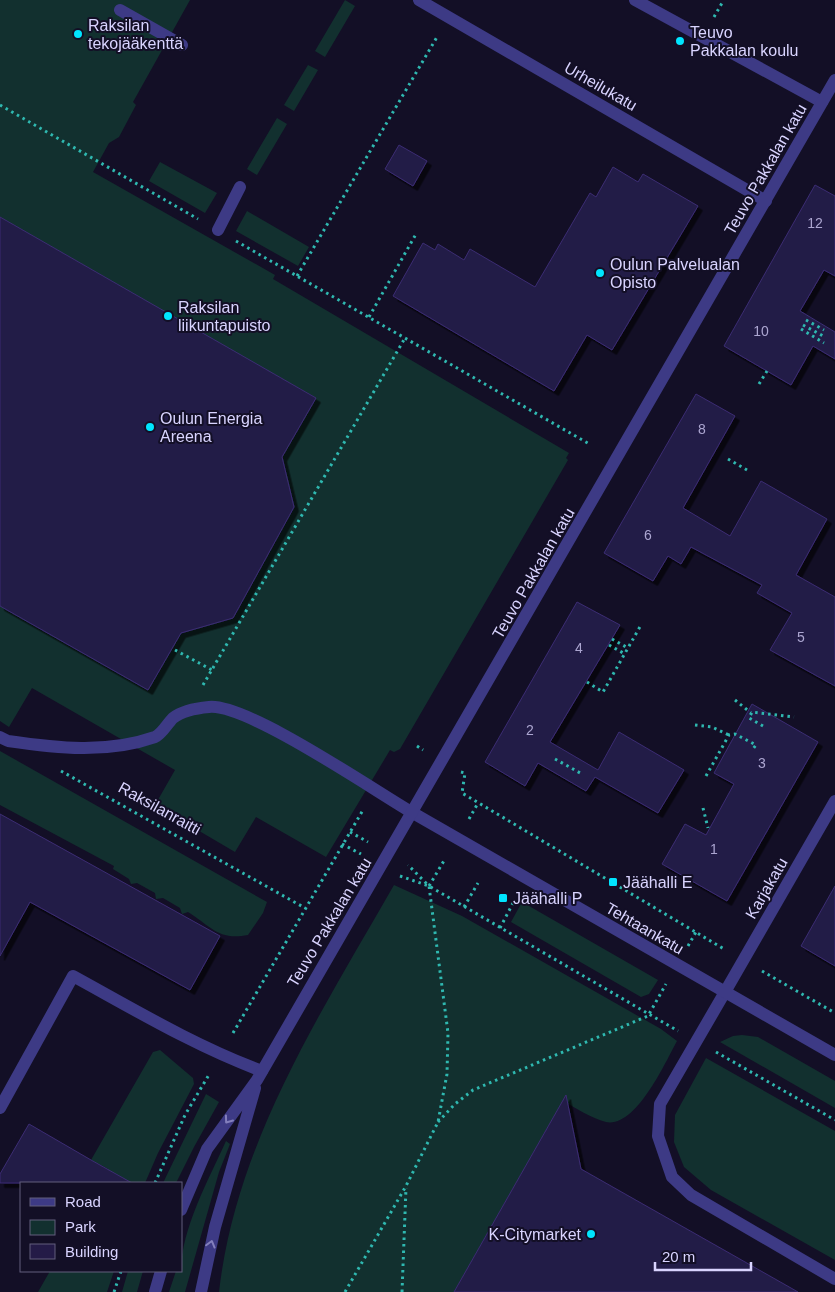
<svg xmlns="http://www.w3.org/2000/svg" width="835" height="1292" font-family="Arial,sans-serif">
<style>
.green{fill:#12302f}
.building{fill:#241b47;stroke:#3b2d73;filter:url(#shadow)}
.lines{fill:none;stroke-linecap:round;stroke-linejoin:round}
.path{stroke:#2fb8b0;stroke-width:3;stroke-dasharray:2.5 4;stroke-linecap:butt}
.service{stroke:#3d3a85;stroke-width:12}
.minor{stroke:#3d3a85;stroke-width:12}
.tertiary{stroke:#3d3a85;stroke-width:12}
.oneway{stroke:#837fbc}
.poi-dot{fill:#00e5ff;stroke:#130f26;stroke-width:2}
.labels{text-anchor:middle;stroke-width:4;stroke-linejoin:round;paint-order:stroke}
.number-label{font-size:14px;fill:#aca6d1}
.poi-label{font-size:16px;fill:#d9d4ff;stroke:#130f26;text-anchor:start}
.street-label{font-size:16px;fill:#d9d4ff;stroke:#130f26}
</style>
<defs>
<filter id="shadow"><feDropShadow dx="4.5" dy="4.5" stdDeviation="0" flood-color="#0009"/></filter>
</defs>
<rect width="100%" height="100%" fill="#130f26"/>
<path class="green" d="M0,0H190L133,102L136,105L119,137L109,143L93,172L275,275L273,279L569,453L566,458L568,460L400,749L394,752L390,750L326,857L256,817L235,852L155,805L175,770L32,688L9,727L0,721Z
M345,0L355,6L325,57L315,51Z
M308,65L318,70L294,111L284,105Z
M277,118L287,124L257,175L247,169Z
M160,162L217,193L205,213L149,181Z
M247,211L309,247L298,266L236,231Z
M0,751L267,902L263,913L248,935C218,941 211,926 188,912L182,914L180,908L163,898L156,899L155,893L137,883L131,884L129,879L113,869L114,866L0,805Z
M394,885L462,916L661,1029L677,1041C665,1063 636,1128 606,1122C591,1118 576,1108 563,1101L454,1292H219C236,1142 321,1013 394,885Z
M522,902L658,980L649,994L641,997L511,922Z
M742,1035L758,1037L835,1081V1108L720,1042L733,1036Z
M160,1050L193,1078L194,1084L158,1153L145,1183H100L108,1169L91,1160L153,1052Z
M706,1058L835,1131V1260L711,1190L684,1167L674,1142L675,1115Z
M206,1094L219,1102L194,1147L176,1183H163Z
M226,1141L230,1144L219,1172L185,1292H169L176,1271H181C181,1229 209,1179 226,1141Z
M50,1271H114L107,1292H38Z
M128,1271H143L137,1292H122Z"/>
<path class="building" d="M399,145L427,161L413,186L385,169Z
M613,167L638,182L643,174L698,206L612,350L587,335L554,391L393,296L423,243L435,250L438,244L464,260L470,249L535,287L590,193L596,197Z
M815,185L835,196V276L824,270L800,311L835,332V359L813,346L791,385L724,346Z
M0,217L316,398L282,457L294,507L233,618L181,633L148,690L0,606Z
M696,394L735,416L683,508L730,536L761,481L827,519L796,575L835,597V686L770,650L792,613L757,593L762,585L691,547L681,564L668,556L653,581L604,553Z
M577,602L620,625L550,742L598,770L619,732L684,770L658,813L595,777L586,791L538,763L525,786L485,762Z
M752,704L818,742L727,901L662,864L685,824L706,835L734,784L714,773Z
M0,814L220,936L190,990L30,902L0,956Z
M835,886V966L801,946Z
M566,1095L581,1169L798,1292H454Z
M29,1124L91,1160L132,1183H0V1174Z"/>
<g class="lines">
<path class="path" d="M714,17L722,3
M0,105L198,219
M236,241L591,445
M297,276L437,37
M369,317L416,234
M806,320L824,330
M803,325L825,337
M801,329L824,343
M759,384L767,371
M728,459L747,470
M612,639L628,648
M609,645L625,654
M175,650L212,670
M587,682L603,692L641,625
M203,685L405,338
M735,700L751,713
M695,725L712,727L729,735
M763,726L749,718L752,712L794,717
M417,746L423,750
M555,759L582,774
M61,771L305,908
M461,772L465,773L462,793L724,949
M706,776L729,735L735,734L756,745L753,749
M703,808L708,828
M469,819L478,803
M350,832L368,842
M342,844L361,854
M400,876L429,886L678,1031
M429,886L445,859
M464,907L478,883
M500,928L513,903
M688,946L696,932
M762,971L835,1013
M233,1033L363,810
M716,1052L835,1120
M438,1122L455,1104L473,1090L648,1016L666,984
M155,1183L185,1115L210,1073
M114,1292L121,1271
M345,1292L406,1186L438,1122L447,1074L448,1033L429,886L408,865
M402,1292L406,1188"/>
<path class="service" d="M635,0L822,102
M120,10L182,45
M218,230L240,187
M0,737L8,741C56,748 107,754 155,737C162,734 167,724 173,718C182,711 198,708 209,707C247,703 375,791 413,813
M725,992L660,1104L658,1136L672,1177L691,1195L835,1279
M0,1108L73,976C135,1010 195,1046 262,1071"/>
<path class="minor" d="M419,0L766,201
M413,813L835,1055
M725,992L835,801"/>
<path class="tertiary" d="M181,1210L207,1149L257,1080L835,80
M155,1292L161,1271
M201,1292L215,1227L255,1088"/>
</g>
<defs><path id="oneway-chevron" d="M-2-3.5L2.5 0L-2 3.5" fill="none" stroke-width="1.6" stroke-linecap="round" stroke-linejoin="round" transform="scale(1.25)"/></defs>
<g class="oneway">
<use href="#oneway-chevron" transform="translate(228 1120) rotate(126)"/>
<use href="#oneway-chevron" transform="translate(211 1244) rotate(-75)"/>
</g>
<g class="poi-dot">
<circle cx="78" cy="34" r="5"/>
<circle cx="680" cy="41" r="5"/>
<circle cx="600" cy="273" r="5"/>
<circle cx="168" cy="316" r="5"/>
<circle cx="150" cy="427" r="5"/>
<rect x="608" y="877" width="10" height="10" rx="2.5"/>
<rect x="498" y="893" width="10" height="10" rx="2.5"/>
<circle cx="591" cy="1234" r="5"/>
</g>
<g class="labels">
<g class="number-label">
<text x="815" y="228">12</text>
<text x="761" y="336">10</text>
<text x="702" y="434">8</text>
<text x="648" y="540">6</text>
<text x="801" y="642">5</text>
<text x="579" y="653">4</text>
<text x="530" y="735">2</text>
<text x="762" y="768">3</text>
<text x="714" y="854">1</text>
</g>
<g class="poi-label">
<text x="88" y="31">Raksilan<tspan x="88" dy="18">tekojääkenttä</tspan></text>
<text x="690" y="38">Teuvo<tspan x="690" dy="18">Pakkalan koulu</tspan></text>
<text x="610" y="270">Oulun Palvelualan<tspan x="610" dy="18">Opisto</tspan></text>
<text x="178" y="313">Raksilan<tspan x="178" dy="18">liikuntapuisto</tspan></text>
<text x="160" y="424">Oulun Energia<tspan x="160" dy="18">Areena</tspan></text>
<text x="623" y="888">Jäähalli E</text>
<text x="513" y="904">Jäähalli P</text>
<text x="581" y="1240" text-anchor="end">K-Citymarket</text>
</g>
<g class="street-label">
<text transform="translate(601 86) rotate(30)" y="6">Urheilukatu</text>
<text transform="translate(765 169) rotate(-60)" y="6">Teuvo Pakkalan katu</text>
<text transform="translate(533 573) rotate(-60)" y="6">Teuvo Pakkalan katu</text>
<text transform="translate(160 808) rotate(29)" y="6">Raksilanraitti</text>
<text transform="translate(766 888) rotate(-60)" y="6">Karjakatu</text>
<text transform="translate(329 922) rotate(-59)" y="6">Teuvo Pakkalan katu</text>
<text transform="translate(645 928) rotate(30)" y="6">Tehtaankatu</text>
</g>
</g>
<rect x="20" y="1182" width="162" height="90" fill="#130f26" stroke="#625e7d"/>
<rect x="30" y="1198" width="25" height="8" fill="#3d3a85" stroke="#625e7d"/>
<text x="65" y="1207" font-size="15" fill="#d9d4ff">Road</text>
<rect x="30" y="1220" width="25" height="15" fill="#12302f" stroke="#625e7d"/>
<text x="65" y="1232" font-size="15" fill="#d9d4ff">Park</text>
<rect x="30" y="1244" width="25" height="15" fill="#241b47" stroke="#625e7d"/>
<text x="65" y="1257" font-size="15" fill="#d9d4ff">Building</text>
<path d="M655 1262v8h96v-8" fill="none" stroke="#d9d4ff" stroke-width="2.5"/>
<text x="662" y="1262" font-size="15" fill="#d9d4ff" stroke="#130f26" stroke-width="4" paint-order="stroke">20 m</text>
</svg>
